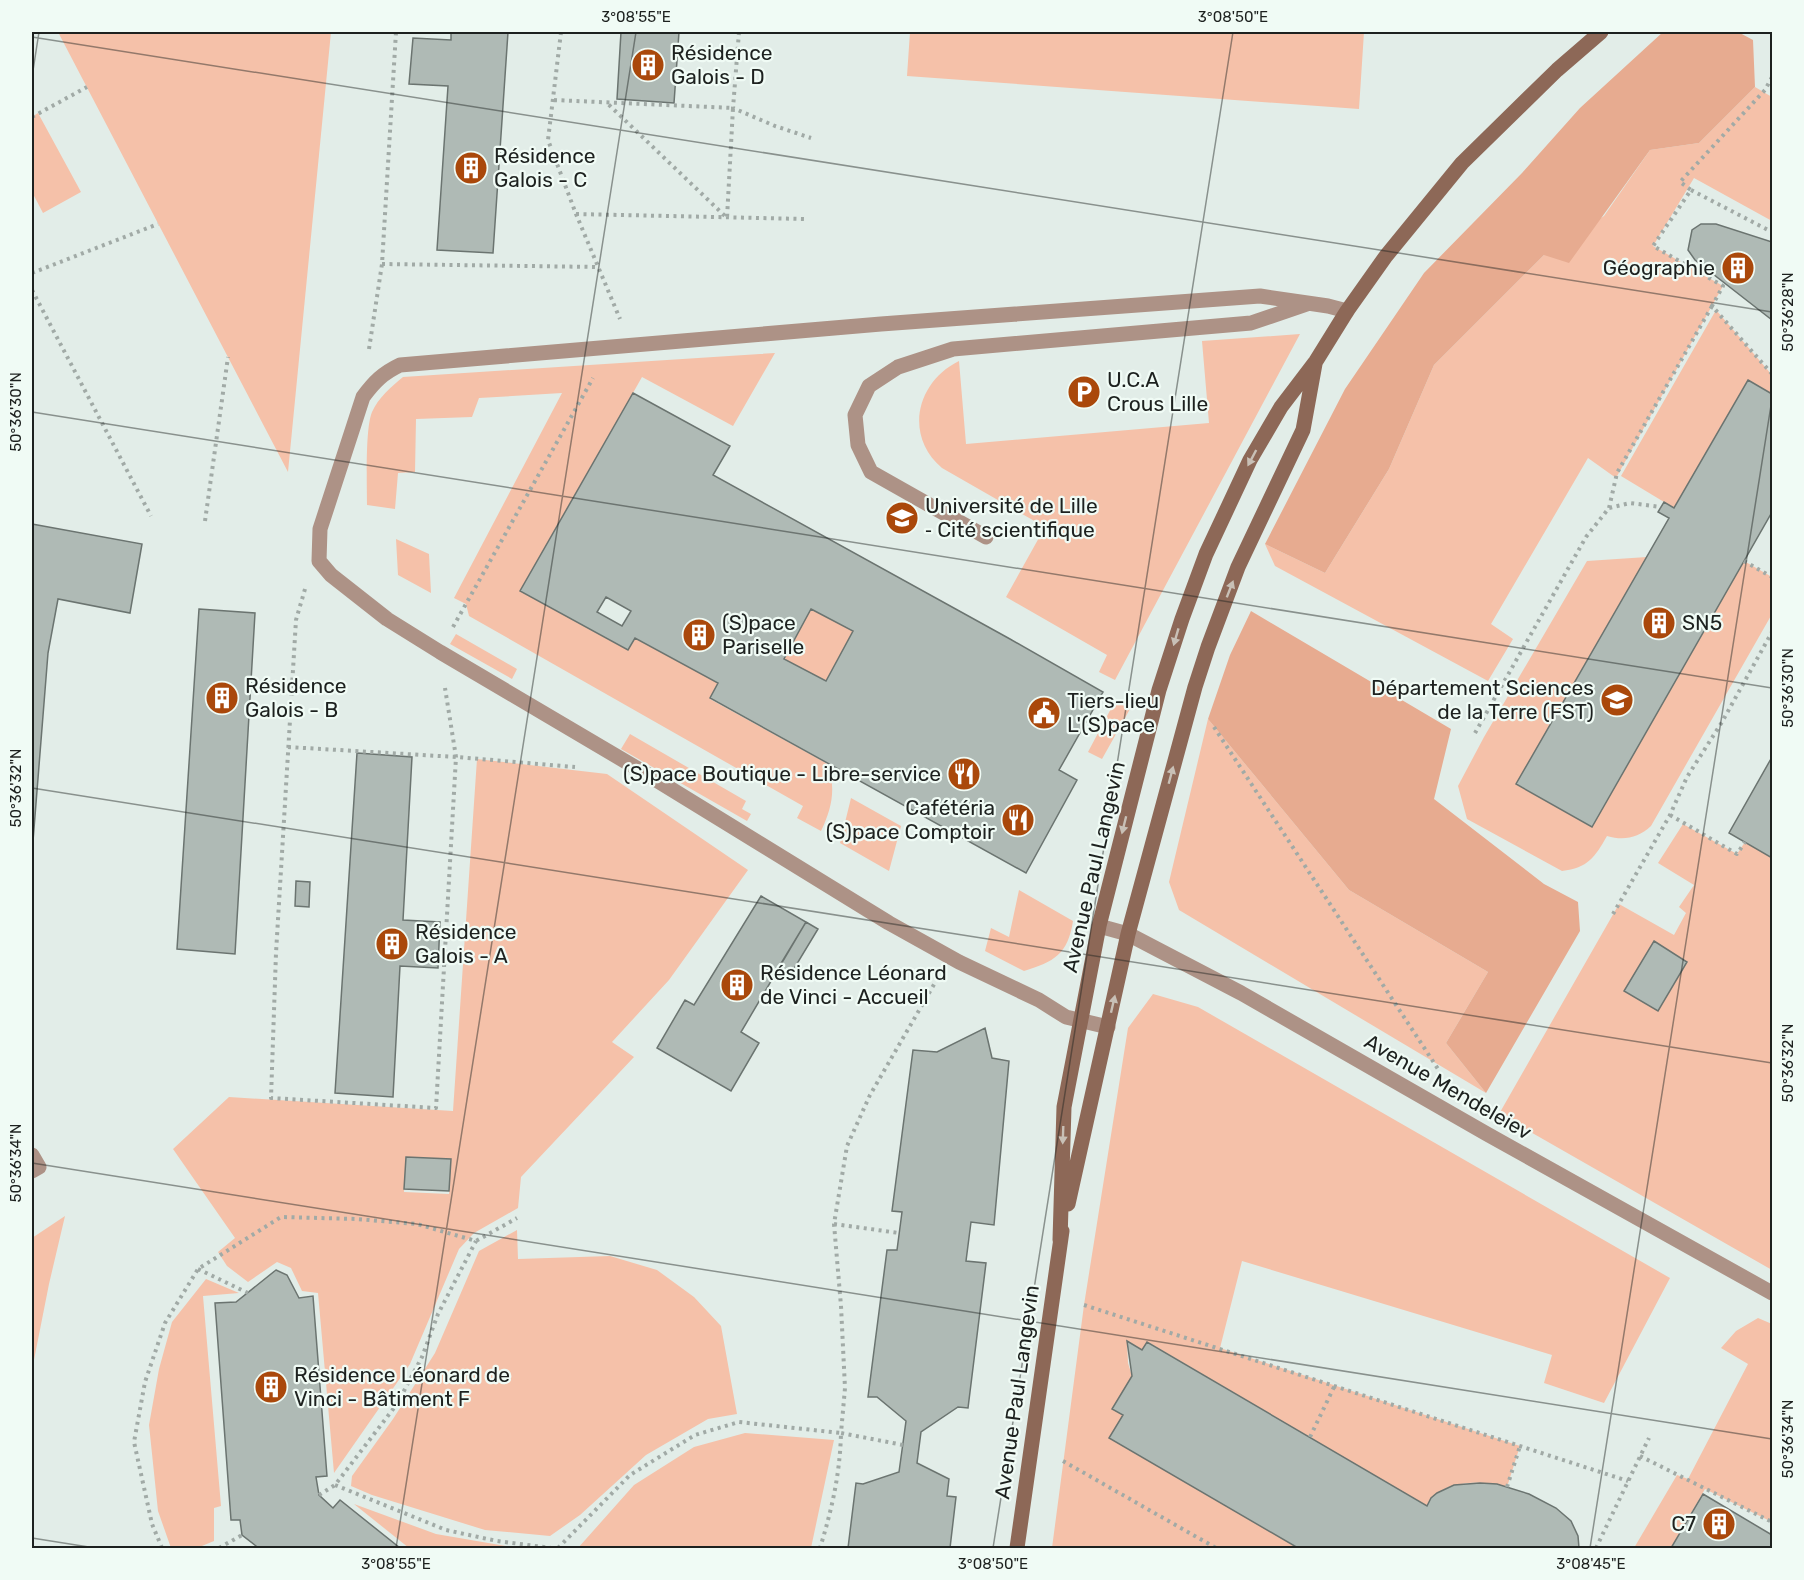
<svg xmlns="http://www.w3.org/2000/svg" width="1804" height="1580" font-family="Rubik,sans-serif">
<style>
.green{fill:#f5c1a9;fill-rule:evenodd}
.forest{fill:#e7ab90}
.building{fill:#afbab5;stroke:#6b7470;stroke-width:1.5;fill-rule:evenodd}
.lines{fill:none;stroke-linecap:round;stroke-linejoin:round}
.path{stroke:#a1aaa6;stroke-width:4;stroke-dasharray:3 4.5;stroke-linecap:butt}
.lane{stroke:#ad9286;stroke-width:15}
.street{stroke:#ad9286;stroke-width:15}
.secondary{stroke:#8d6857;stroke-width:15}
.oneway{fill:#c8c0b6}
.ticks{fill:none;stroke:#1d211f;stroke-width:1.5;stroke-opacity:0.45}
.labels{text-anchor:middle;stroke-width:4.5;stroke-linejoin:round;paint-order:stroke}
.poi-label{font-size:21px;fill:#1d211f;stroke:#f0fbf5;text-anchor:start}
.street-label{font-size:21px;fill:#1d211f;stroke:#f0fbf5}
.neatline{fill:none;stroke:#1d211f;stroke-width:2}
.ticks-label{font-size:15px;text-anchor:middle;fill:#1d211f}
</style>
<rect width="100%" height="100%" fill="#e2ede8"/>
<path class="green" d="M58,32H331L288,472Z
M910,32H1364L1359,109L907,76Z
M1755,87L1772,97V221L1694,178L1653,246L1723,286L1616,478L1588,458L1491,624L1513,639L1488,681L1275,566L1265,544L1325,573L1389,469L1434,365L1544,255L1604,216L1650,150L1699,143Z
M38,113L81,192L43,213L32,192V117Z
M1716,310L1772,375V394L1748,380L1674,508L1621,476Z
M1300,334L1115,680L1099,672L1107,655L1006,597L1045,527L942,468C904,436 916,382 959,361L966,444L1209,423L1202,341Z
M775,353L733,426L642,377L521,591L628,650L635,638L718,683L710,699L828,764C836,789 832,808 821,831L797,818L803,806L469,616L466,604L454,598L562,393L479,398L472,417L416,419L415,472L398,473L395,509L367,505C367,484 365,429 372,412C378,398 391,387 403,377Z
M396,539L429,554L431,593L398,575Z
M1647,557L1516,784L1592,826L1744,561L1772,577V614L1651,826C1638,838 1624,841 1607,836C1595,857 1588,868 1562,871L1467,819L1458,786L1484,737L1587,561Z
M811,609L853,631L826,681L784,659Z
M456,634L517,669L512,679L450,644Z
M1115,701L1130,709L1102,759L1088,752Z
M1208,719L1349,890L1488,972L1446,1043L1486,1093L1179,910L1169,882Z
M630,734L746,801L742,809L751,814L747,821L621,749Z
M477,759L607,774L748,870L669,980L612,1042L634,1057L521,1177L518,1208L474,1233L459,1249L410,1364L334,1473L318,1293L302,1291L291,1268L277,1262L248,1282L227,1266L218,1252L235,1238L173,1149L229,1097L453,1111ZM406,1157L451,1159L449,1194L404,1192Z
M851,798L901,826L889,871L840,843Z
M1683,824L1737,854L1745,842L1772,858V1270L1499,1114L1619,904L1674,935L1686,913L1679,907L1694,885L1658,863Z
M1019,890L1073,921C1068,954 1054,962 1024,971L985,951L991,928L1009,937Z
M1153,994L1198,1007L1670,1278L1604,1403L1544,1383L1552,1355L1242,1261L1220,1348L1520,1446L1507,1487C1482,1480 1440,1479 1427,1506L1148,1342L1142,1350L1127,1341L1128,1363L1132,1376L1113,1409L1123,1415L1109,1438L1298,1548H1052L1084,1305L1128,1028Z
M65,1216L49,1284L32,1370V1238Z
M517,1230L518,1259L610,1256L657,1270L694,1297L721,1326L737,1414L708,1419L646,1455L580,1515L550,1536L485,1530L372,1495L351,1486L352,1476L393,1419L435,1353L479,1251Z
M206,1279L239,1293L203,1296L221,1506L214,1508V1541L197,1548H171L158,1511L149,1425L159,1369L172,1322Z
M1758,1318L1772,1324V1522L1705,1489L1671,1548H1634L1677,1475L1688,1479L1748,1364L1721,1348L1736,1331Z
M745,1433L834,1440L811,1548H578L634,1485L694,1447Z
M354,1504L436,1534L518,1548H409Z"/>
<path class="forest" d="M1663,32H1738L1753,40L1755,87L1699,143L1650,150L1569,263L1544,255L1434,365L1389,469L1325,573L1265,544L1345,389L1424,273L1522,173L1580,108Z
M1251,611L1451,729L1434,799L1544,884L1578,902L1580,931L1486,1093L1446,1043L1488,972L1349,890L1208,719L1230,655Z"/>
<path class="building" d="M451,32H508L493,253L437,250L448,86L409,84L413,38L451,40Z
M621,32H679L674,103L617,99Z
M1701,224H1716L1772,242V320L1695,260L1688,250L1692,230Z
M1748,380L1772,394V512L1592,827L1516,784L1669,518L1658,512L1664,502L1674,508Z
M633,393L730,446L713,475L1010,639L1103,692L1059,770L1077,780L1026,873L710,698L718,683L635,638L628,650L520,591ZM606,597L631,611L622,626L597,612ZM811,609L853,631L826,681L784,659Z
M32,524L142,544L130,613L58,599L48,653L33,841Z
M199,609L255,613L235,954L177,949Z
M357,753L412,757L403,920L440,922L438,968L400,966L393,1097L335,1093Z
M1772,757V858L1729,833Z
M296,881L310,882L309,907L295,906Z
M761,896L806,922L741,1032L759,1043L731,1091L657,1048L685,1000L694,1005Z
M806,922L818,929L789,977L777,970Z
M1654,941L1687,962L1658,1011L1624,991Z
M985,1028L992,1058L1009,1061L994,1225L971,1222L966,1261L986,1263L968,1408L958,1407L921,1432L917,1463L949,1479L947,1496L956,1497L950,1548H848L856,1483L863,1484L899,1472L906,1421L877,1397H868L887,1250H897L902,1212L892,1211L913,1050L937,1052Z
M406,1157L451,1159L449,1191L404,1189Z
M276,1270L287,1275L299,1298L313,1296L327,1476L316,1477L319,1495L333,1508L340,1500L400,1548H254L256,1546L242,1535L240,1520H231L215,1303L236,1302Z
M1127,1341L1142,1350L1147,1342L1427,1506L1431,1498L1437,1493L1454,1485L1480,1483L1497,1484L1529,1494L1556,1508L1571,1521L1578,1536L1579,1548H1298L1109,1438L1123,1415L1112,1409L1132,1376Z
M1703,1494L1772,1535V1548H1671Z"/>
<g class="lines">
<path class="path" d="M561,32L548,140L576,214L620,319
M739,32L733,108L775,126L811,138
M1772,77L1765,90L1680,182L1691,190L1653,246L1723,286L1712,306L1772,374
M554,100L733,108L727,218L608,104
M32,117L87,87
M1691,190L1772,232
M576,214L806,219
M382,264L598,267
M32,273L158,224
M32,290L151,516
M369,349L382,264L396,32
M1609,508L1617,473L1712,306
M205,521L228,357
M1744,561L1772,577
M305,589L296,620L276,953L271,1098L436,1108L456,757L445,688
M453,627L593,378
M1214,727L1440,1072
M1475,733L1586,537L1609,508L1630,503L1661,507
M288,747L456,757L575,767
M1670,815L1737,854L1745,842
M1613,914L1670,815L1687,777L1722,722L1772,632
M834,1224L899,1233
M198,1269L248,1293
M1084,1305L1628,1481
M1310,1437L1335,1385
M903,1445L841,1433L845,1388L841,1306L834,1224L847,1146L870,1095L936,981
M1640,1456L1772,1522
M1063,1461L1216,1548
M335,1485L446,1530L497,1541L551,1548
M1507,1487L1520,1446
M319,1495L335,1485L397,1404L422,1357L438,1314L476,1241
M162,1548L152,1524L134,1442L145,1382L165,1323L198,1269L281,1217L357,1219L417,1224L476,1241L517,1218
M219,1548L242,1535
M558,1548L630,1475L695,1435L739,1422L841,1433C840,1474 832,1509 820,1548
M1596,1548L1649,1438"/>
<path class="lane" d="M986,537L871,472L858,445L855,415L869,386L898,367L953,349L1251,323L1307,304
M1108,1027L1066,1017L1039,1000L959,962L889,923L645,773L440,652L387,619L331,575L319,561L320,529L363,397C374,382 383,373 400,365L881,324L1260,296L1328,306L1347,311
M32,1155L39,1167L32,1171"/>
<path class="street" d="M1099,926L1128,934L1241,993L1487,1134L1772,1293"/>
<path class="secondary" d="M1068,1204L1128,934L1195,687L1208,647L1238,567L1303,430L1315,364
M1060,1240L1064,1107L1099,926L1159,690L1182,619L1206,554L1250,460L1281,407L1316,361L1347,311L1386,256L1462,163L1557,70L1601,32
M1017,1548L1062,1231"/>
</g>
<defs><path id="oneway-solid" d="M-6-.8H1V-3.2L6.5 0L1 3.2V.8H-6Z" transform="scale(1.5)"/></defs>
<g class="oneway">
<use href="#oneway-solid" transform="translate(1252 458) rotate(118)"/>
<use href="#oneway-solid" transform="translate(1230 589) rotate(-69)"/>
<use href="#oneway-solid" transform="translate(1176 637) rotate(106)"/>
<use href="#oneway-solid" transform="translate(1171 775) rotate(-75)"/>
<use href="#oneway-solid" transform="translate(1124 825) rotate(104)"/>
<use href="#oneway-solid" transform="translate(1113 1004) rotate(-77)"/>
<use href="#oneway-solid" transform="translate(1063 1135) rotate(92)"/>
</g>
<path class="ticks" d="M32,37L1772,312M32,77L39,32M32,412L1772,688M32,788L1772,1063M32,1163L1772,1439M32,1538L95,1548M396,1548L636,32M993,1548L1233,32M1590,1548L1772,399"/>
<defs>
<symbol id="building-disc" viewBox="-11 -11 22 22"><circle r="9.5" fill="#aa480b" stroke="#f0fbf5"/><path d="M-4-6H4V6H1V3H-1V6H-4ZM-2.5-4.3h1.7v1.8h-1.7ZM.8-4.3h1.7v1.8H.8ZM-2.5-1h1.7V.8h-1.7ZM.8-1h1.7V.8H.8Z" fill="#fff"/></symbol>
<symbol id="parking-disc" viewBox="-11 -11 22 22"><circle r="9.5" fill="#aa480b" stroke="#f0fbf5"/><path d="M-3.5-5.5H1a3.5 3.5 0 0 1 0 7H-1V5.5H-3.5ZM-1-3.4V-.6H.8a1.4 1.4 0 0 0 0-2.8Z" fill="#fff"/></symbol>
<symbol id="university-disc" viewBox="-11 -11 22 22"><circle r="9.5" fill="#aa480b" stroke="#f0fbf5"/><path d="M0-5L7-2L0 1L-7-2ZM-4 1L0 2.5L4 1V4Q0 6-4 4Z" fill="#fff"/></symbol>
<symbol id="civic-disc" viewBox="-11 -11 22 22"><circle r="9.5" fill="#aa480b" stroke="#f0fbf5"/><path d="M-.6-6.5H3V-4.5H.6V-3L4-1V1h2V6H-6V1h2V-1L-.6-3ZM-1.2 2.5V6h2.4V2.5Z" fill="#fff"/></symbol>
<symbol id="restaurant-disc" viewBox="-11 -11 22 22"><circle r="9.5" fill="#aa480b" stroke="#f0fbf5"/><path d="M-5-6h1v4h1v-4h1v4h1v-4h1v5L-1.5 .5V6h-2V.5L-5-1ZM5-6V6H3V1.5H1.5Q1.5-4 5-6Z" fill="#fff"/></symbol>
</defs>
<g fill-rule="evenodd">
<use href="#building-disc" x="629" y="46" width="38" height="38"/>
<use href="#building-disc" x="452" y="149" width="38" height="38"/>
<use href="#building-disc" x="1719" y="249" width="38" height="38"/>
<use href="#parking-disc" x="1065" y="373" width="38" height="38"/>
<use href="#university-disc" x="883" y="499" width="38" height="38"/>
<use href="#building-disc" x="1640" y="604" width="38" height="38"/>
<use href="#building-disc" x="680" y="616" width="38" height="38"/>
<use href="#building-disc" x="203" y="679" width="38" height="38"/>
<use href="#university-disc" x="1598" y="681" width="38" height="38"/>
<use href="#civic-disc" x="1025" y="694" width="38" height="38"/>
<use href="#restaurant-disc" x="945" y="755" width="38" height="38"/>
<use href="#restaurant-disc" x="999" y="801" width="38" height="38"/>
<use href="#building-disc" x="373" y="925" width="38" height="38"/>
<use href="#building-disc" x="718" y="966" width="38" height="38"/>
<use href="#building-disc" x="252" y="1368" width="38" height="38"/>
<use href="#building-disc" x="1700" y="1505" width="38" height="38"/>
</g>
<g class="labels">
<g class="poi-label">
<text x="671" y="60">Résidence<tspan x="671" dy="24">Galois - D</tspan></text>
<text x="494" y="163">Résidence<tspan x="494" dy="24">Galois - C</tspan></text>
<text x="1715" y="275" text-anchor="end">Géographie</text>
<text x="1107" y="387">U.C.A<tspan x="1107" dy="24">Crous Lille</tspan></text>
<text x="925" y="513">Université de Lille<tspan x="925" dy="24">‐ Cité scientifique</tspan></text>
<text x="722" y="630">(S)pace<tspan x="722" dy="24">Pariselle</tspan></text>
<text x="1682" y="630">SN5</text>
<text x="245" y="693">Résidence<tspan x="245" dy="24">Galois - B</tspan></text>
<text x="1594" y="695" text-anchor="end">Département Sciences<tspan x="1594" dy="24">de la Terre (FST)</tspan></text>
<text x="1067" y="708">Tiers-lieu<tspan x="1067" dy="24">L'(S)pace</tspan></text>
<text x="941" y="781" text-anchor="end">(S)pace Boutique - Libre-service</text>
<text x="995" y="815" text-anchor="end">Cafétéria<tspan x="995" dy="24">(S)pace Comptoir</tspan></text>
<text x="415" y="939">Résidence<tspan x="415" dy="24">Galois - A</tspan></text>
<text x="760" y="980">Résidence Léonard<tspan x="760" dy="24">de Vinci - Accueil</tspan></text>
<text x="294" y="1382">Résidence Léonard de<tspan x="294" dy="24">Vinci - Bâtiment F</tspan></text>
<text x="1696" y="1531" text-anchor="end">C7</text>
</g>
<g class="street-label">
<text transform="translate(1094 867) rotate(-77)" y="7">Avenue Paul Langevin</text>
<text transform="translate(1448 1087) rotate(30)" y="7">Avenue Mendeleiev</text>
<text transform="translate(1017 1392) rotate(-82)" y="7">Avenue Paul Langevin</text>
</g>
</g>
<rect width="1804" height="1580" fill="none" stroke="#f0fbf5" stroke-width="66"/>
<rect x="33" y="33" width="1738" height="1514" class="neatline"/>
<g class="ticks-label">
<text x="636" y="22">3°08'55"E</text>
<text x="1233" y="22">3°08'50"E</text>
<text transform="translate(1788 312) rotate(-90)" y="5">50°36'28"N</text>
<text transform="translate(16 412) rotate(-90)" y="5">50°36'30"N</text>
<text transform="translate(1788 688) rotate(-90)" y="5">50°36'30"N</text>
<text transform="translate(16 788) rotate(-90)" y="5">50°36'32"N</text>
<text transform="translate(1788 1063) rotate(-90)" y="5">50°36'32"N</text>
<text transform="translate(16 1163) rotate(-90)" y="5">50°36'34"N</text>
<text transform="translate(1788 1439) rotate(-90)" y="5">50°36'34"N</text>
<text x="396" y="1569">3°08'55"E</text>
<text x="993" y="1569">3°08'50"E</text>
<text x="1591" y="1569">3°08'45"E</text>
</g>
</svg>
